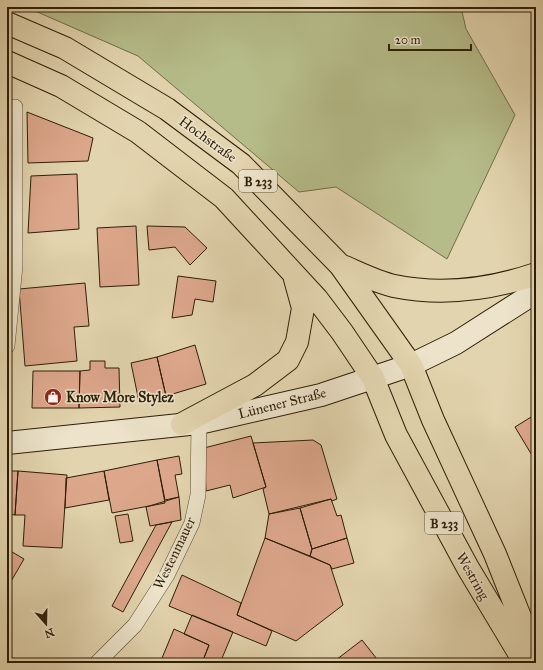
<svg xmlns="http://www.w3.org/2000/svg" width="543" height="670" font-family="'IM FELL Great Primer',serif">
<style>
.green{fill:#b5bc89;stroke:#726d48}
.building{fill:#dda78c;stroke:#2e1e07}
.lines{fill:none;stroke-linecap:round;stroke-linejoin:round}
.lane-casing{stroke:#5b4c31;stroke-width:16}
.secondary-casing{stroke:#2e1e07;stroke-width:24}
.primary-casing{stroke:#2e1e07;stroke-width:24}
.lane{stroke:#ece3ca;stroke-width:15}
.secondary{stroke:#ece3ca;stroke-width:22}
.primary{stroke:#e2d4ae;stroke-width:22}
.labels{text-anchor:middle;stroke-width:3;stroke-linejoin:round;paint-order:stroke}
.shield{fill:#ece3ca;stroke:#675942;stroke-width:1}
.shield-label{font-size:13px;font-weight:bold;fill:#2e1e07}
.street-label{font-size:14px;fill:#2e1e07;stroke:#ece3ca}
.poi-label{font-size:14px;font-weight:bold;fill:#2e1e07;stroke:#ece3ca;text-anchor:start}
</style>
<rect width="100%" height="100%" fill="#e2d4ae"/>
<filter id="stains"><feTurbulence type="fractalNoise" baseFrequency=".005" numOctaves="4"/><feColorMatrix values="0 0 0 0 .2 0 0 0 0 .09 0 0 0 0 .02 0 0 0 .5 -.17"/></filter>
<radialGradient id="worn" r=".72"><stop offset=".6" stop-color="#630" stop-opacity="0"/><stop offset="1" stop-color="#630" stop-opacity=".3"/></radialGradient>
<path class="green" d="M26,7H461L466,29L515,115L447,259L336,187L299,192L138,56Z"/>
<path class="building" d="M27,112L93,138L88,161L28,163Z
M77,174L79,229L28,233L31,176Z
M136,226L139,285L100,287L97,228Z
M147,226L185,227L207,248L190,265L175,247L149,250Z
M178,276L216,281L213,302L195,299L192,315L172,318Z
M85,283L89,326L74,327L77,361L25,366L19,289Z
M195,345L206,384L166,396L157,357Z
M157,357L166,396L139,402L131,363Z
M90,361H105V368H119L120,407L79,408L80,371L90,370Z
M33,371H80L79,408H32Z
M536,414V462L515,427Z
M251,436L266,487L233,498L230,485L206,491L204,448Z
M313,440L321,445L337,499L332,501L331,499L269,514L263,489L266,487L253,443Z
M179,456L182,474L175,475L179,497L165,500L157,460Z
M157,460L165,503L112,513L104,471Z
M7,471H18L15,515L7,514Z
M18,471L67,475L62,548L23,546L25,515H15Z
M104,471L109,500L65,508L66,478Z
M179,497L181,520L150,526L146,507Z
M331,499L337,516L341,515L347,538L312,549L300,508Z
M300,508L312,549L310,556L265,538L269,514Z
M128,514L133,541L120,543L115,516Z
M172,522L123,612L112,606L156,525Z
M265,538L330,565L343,605L296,641L237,615Z
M347,538L354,563L332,569L330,565L310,556L312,549Z
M7,549L24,559L10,583L7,581Z
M182,575L241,603L237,615L272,631L266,646L169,606Z
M192,615L233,632L220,663H202L209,645L184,634Z
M174,629L209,645L202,663H160Z
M362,640L380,663H332Z"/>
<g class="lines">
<defs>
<path id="lane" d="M7,346L15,266V107
M97,663L135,625L167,575L192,523L198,495L199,423"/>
<path id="secondary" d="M7,443L199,423L321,395L411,365L456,343L536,292"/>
<path id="primary" d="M7,23L65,48L167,109L241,164L340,265L411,365L433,420L495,554L536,657
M7,62L61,86L138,132L224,198L317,299L342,332L373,378L396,435L468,568L525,663
M340,265C357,272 376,282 394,286C443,296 489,290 536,274
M182,424L255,385L288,360L297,342L303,308L295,279"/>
</defs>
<use href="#lane" class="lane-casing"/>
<use href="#secondary" class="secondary-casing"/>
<use href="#primary" class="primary-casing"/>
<use href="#lane" class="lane"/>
<use href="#secondary" class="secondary"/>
<use href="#primary" class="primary"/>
</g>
<defs>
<symbol id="shop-disc" viewBox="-11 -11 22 22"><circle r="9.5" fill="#8f2418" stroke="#ece3ca"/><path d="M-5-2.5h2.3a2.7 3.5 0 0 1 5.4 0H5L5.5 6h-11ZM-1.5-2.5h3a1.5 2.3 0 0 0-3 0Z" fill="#fff"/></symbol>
</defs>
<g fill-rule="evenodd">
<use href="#shop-disc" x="43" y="387" width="20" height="20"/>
</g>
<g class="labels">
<g class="shield">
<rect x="239" y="170" width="38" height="22" rx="3"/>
<rect x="425" y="512" width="38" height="22" rx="3"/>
</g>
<g class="shield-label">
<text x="258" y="186">B 233</text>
<text x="444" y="528">B 233</text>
</g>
<g class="street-label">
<text transform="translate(208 139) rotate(36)" y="5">Hochstraße</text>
<text transform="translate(282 403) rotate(-14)" y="5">Lünener Straße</text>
<text transform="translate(174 553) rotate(-64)" y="5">Westenmauer</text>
<text transform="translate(473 576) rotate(60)" y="5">Westring</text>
</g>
<g class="poi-label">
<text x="66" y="402">Know More Stylez</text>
</g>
</g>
<rect width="543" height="670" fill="none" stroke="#e2d4ae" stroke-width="24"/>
<rect x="8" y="8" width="527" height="654" fill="none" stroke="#2e1e07" stroke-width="2"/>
<rect x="12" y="12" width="519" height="646" fill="none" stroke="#2e1e07"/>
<g transform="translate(46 624) rotate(160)" stroke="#ece3ca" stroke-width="3" paint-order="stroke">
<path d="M0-3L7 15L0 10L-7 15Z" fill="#2e1e07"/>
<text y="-6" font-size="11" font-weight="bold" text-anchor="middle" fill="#2e1e07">N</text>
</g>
<path d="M389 44v6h82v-6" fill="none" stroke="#2e1e07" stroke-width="2"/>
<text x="395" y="44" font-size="12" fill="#2e1e07" stroke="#ece3ca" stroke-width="3" paint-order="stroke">20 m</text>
<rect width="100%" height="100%" filter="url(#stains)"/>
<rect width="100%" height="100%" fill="url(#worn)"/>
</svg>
